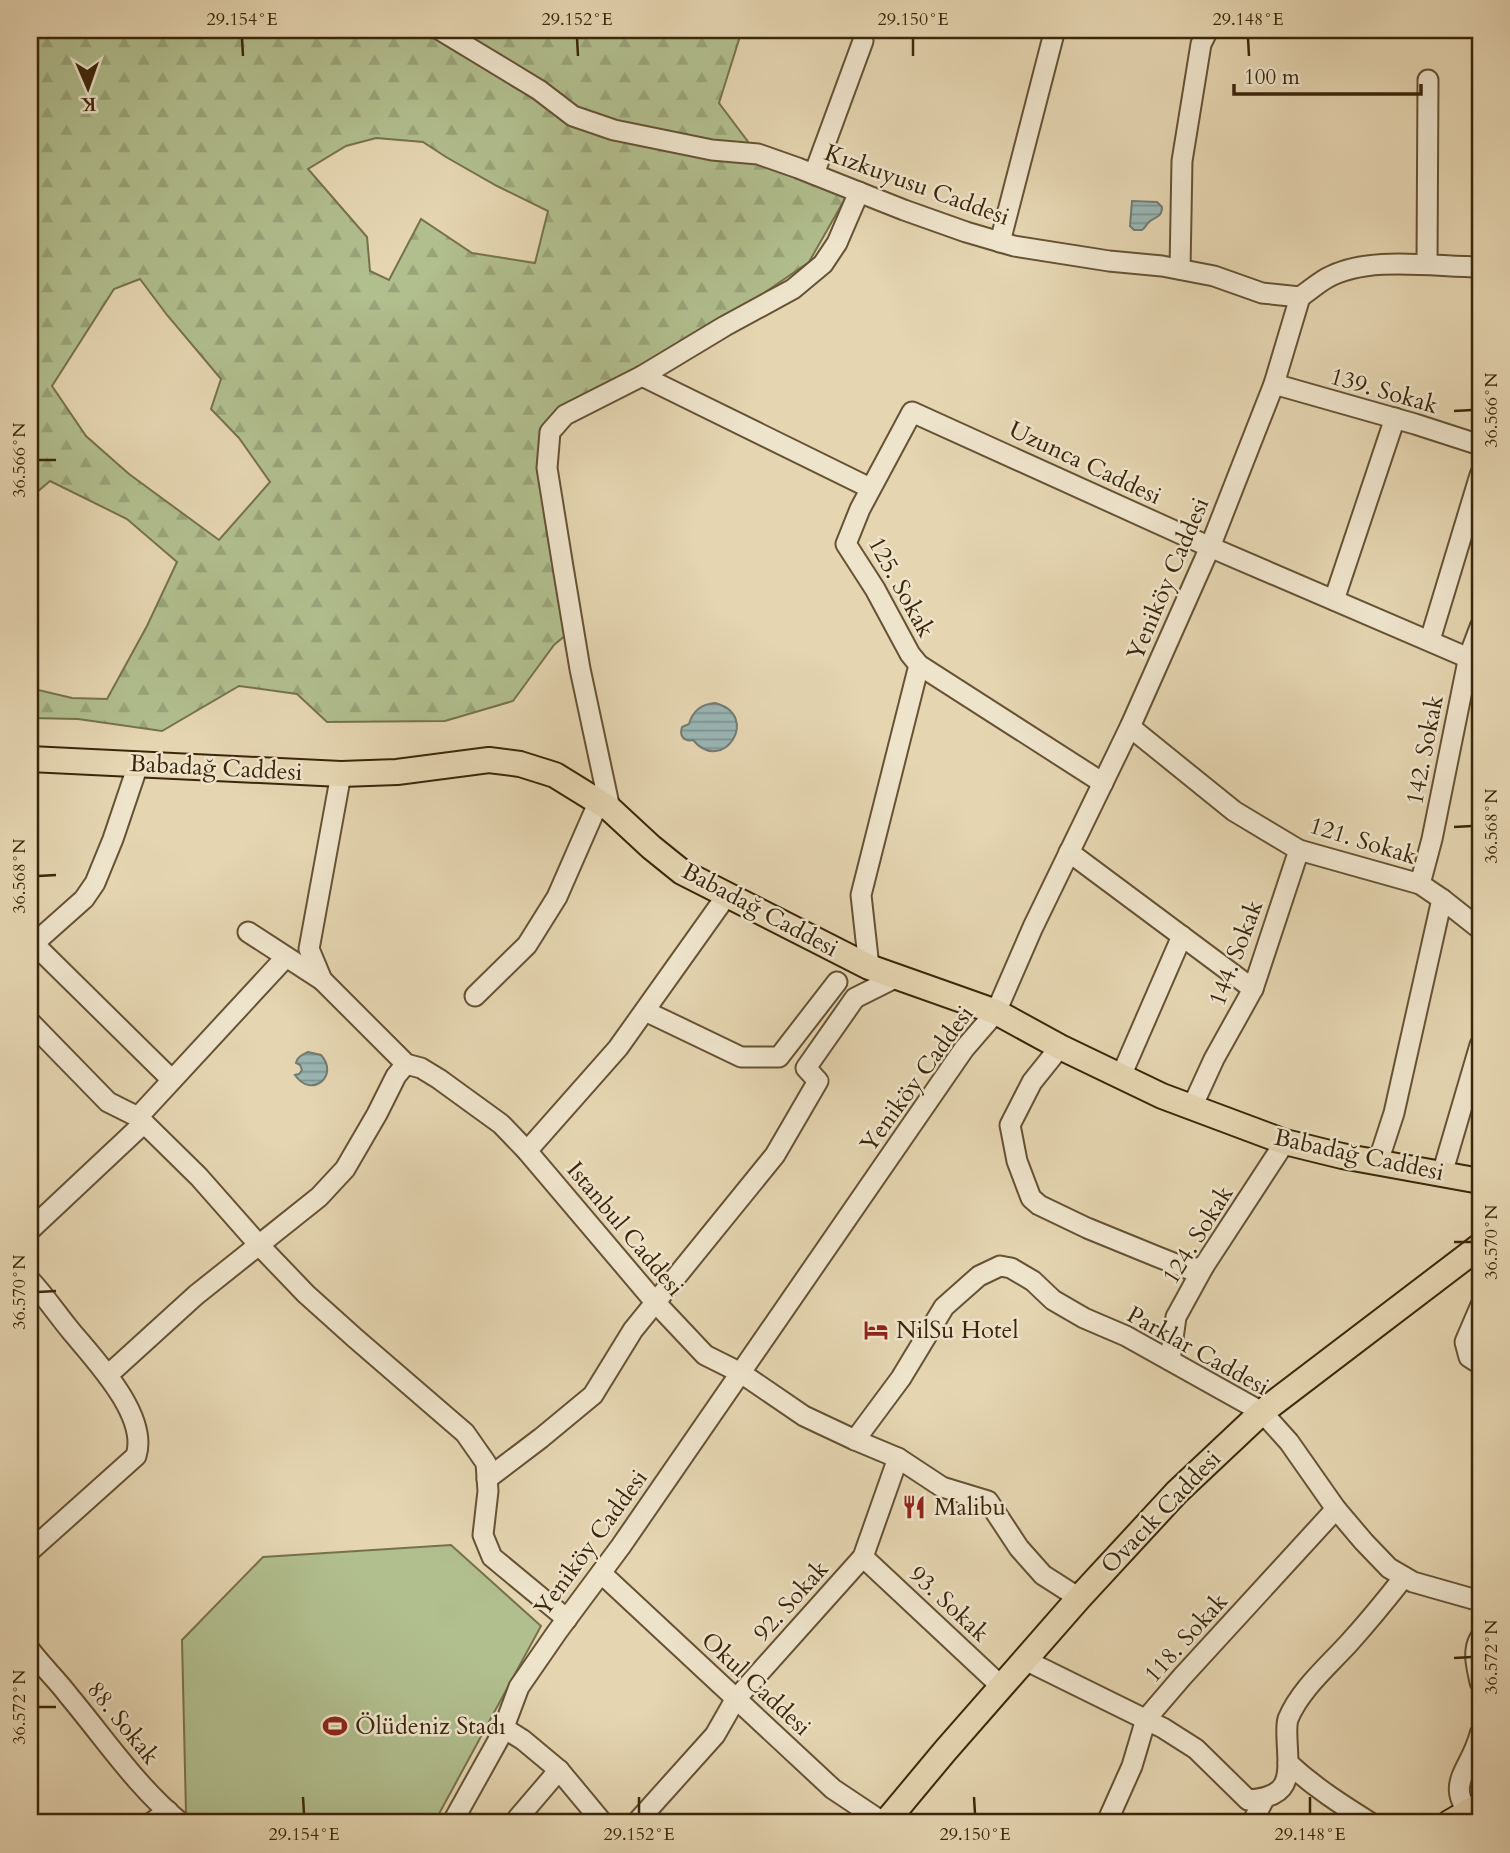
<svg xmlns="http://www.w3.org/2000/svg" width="1510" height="1853" viewBox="0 0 1510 1853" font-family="Cardo,serif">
	<defs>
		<pattern id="forest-firs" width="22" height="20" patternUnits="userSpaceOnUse" patternTransform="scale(1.75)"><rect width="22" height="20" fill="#b1be8e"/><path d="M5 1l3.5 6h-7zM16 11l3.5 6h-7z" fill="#99a379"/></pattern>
		<pattern id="water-rules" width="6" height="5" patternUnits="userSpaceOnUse" patternTransform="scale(1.75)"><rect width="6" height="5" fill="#99b6b5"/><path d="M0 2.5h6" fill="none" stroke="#7e9491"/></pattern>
	</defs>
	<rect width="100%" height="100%" fill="#e5d5b1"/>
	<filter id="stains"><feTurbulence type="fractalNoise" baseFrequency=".00286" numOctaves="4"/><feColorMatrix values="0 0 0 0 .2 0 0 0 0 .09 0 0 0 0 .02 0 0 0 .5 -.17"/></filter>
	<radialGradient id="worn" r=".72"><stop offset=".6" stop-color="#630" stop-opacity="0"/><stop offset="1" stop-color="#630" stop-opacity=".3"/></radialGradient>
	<path fill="url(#forest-firs)" stroke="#76724c" stroke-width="2" fill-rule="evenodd" d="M 30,30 L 742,30 L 719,103 L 764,163 L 846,197 L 809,262 L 764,293 L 719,319 L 550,432 L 573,629 L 554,645 L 513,701 L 445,721 L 327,722 L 297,694 L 239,686 L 162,731 L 78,719 L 30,718 L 30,688 L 72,698 L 107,699 L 147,626 L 177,562 L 127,519 L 50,481 L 30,498 ZM 376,138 L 423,142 L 446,157 L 497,186 L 548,211 L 535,263 L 472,253 L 421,219 L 389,280 L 370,271 L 367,237 L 308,169 L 346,146 ZM 140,279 L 167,315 L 221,379 L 211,409 L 239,438 L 270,482 L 219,540 L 129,474 L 86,436 L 52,386 L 114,289 Z"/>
	<path fill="#b1be8e" stroke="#76724c" stroke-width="2" d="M 451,1545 L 541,1626 L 434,1823 L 202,1823 L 186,1813 L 182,1640 L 263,1557 Z"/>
	<g fill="url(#water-rules)" stroke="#737c71" stroke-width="2">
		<path d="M 1132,201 L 1157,202 L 1162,207 C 1162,219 1154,216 1148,223 C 1146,225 1145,228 1142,230 L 1134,230 L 1130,226 Z"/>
		<path d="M 715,703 C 762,715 723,776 693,740 C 684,742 679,736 682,727 L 689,724 C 693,710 702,704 715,703 Z"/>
		<path d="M 308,1052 L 321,1055 C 340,1076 311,1099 295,1075 L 299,1074 L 302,1070 L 300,1065 L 296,1063 C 297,1057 302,1055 308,1052 Z"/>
	</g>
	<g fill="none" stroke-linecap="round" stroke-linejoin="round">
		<g stroke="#665234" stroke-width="23">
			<g id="minor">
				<path d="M 440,30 L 539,90 L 573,116 L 614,130 L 712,150 L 758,154 L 798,168 L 904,210 L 966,232 L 1014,246 L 1109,261 L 1162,266 L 1214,276 L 1262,293 L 1300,297 C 1309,291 1318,283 1327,278 C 1369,255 1434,267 1480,267"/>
				<path d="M 814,174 L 863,41"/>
				<path d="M 1000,242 L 1053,37"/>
				<path d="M 1427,264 L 1428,80"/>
				<path d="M 1180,269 L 1182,161 L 1201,44 L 1208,30"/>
				<path d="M 642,376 L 870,488"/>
				<path d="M 1274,384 L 1415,424 L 1480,445"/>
				<path d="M 1334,600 L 1395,418"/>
				<path d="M 1430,640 L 1480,475"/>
				<path d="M 1130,727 L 1234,811 L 1299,850 L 1420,884 L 1442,899 L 1480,929"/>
				<path d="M 341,774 L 309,949 L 322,980 L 406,1064 L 421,1068 L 439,1079 L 501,1124 L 527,1151 L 655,1302 L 705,1355 L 741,1373 L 804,1416 L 855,1440 L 898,1458 L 942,1487 L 988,1501 L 1019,1548 L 1043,1575 L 1079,1598"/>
				<path d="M 1103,783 L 919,665 L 910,654 L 875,589 L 846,544 L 860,509 L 912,412 L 1210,547 L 1480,663"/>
				<path d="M 610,809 L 580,669 L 563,567 L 547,468 L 550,432 L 565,415 L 642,376 L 725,326 L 793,289 L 823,264 L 837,243 L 859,192"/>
				<path d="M 1069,852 L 1253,989"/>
				<path d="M 1420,884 L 1432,839 L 1469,656 L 1480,627"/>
				<path d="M 248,932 L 322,980"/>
				<path d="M 34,944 L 172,1080"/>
				<path d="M 30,947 L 84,899 L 95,883 L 113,839 L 138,765"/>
				<path d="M 869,967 L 861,895 L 919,665"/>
				<path d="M 475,996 L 527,945 L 557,897 L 599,801"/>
				<path d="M 645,1011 L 741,1057 L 779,1057 L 837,982"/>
				<path d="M 30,1022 L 108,1102 L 138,1117 L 199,1177 L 259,1245 L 306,1294 L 355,1338 L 465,1433 L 486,1463 L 488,1491 L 483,1535 L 492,1557 L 567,1619"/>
				<path d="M 1060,1047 L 1032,1082 L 1010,1125 L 1017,1161 L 1031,1198 L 1039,1205 L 1087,1228 L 1158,1257 L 1191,1270 L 1204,1266"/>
				<path d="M 1121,1076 L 1182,936"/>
				<path d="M 1192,1107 L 1214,1059 L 1253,989 L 1299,850"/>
				<path d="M 138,1117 L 286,957"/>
				<path d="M 527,1151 L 618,1048 L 727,895"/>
				<path d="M 1378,1162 L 1394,1113 L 1442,899"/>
				<path d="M 1442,1174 L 1480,1045"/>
				<path d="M 30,1230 L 144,1123"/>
				<path d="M 30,1280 C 45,1296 57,1314 71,1331 C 95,1360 149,1416 136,1456 L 30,1551"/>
				<path d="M 1480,1307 L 1465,1342 L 1469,1357 L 1480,1364"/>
				<path d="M 1170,1360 L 1176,1317 L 1204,1266 L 1285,1142"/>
				<path d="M 108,1375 L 196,1295 L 319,1197 L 345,1169 L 377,1114 L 396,1076 L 406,1064"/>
				<path d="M 855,1440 L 901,1378 L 944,1307 L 979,1276 L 1000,1266 L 1011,1268 L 1033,1281 L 1053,1300 L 1084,1318 L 1126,1336 L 1262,1412 L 1289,1442 L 1336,1509 L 1364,1542 L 1389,1568 L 1413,1582 L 1480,1601"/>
				<path d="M 487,1479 L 541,1438 L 593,1395 L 633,1330 L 775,1155 L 818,1081 L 806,1068 L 855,998 L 897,977"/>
				<path d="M 863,1557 L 1002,1687"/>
				<path d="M 601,1573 L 833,1789 L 884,1823"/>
				<path d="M 1480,1638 C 1472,1651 1477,1668 1480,1682"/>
				<path d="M 30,1650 C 42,1666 57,1680 69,1696 C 105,1739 137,1787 181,1823"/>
				<path d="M 1025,1660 L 1163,1728 L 1196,1749 L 1248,1800 C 1292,1797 1289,1777 1287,1740 C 1287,1733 1286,1726 1288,1719 C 1300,1690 1327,1667 1349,1643 C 1368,1622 1386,1600 1404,1577"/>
				<path d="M 504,1728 L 523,1740 L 559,1770 L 603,1823"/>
				<path d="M 1288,1763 C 1314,1787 1342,1805 1371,1823"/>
				<path d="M 1107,1822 L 1132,1766 L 1146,1719 L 1182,1677 L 1336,1509"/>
				<path d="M 151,1823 L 168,1811"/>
				<path d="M 452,1823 L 501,1735 L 519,1687 L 557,1632 L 621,1546 L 964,1049 L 996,1012 L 1033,927 L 1130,727 L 1210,547 L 1274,384 L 1300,297"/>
				<path d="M 516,1823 L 518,1818 L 559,1770"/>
				<path d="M 636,1823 L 715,1735 L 735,1700 L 863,1557 L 898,1458"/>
				<path d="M 1252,1823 L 1264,1799"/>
				<path d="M 1478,1823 C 1440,1785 1470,1773 1480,1734"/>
			</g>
		</g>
		<g stroke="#3b260b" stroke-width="28">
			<g id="major">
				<path d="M 30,759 L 341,774 L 397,772 L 489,760 L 520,764 L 555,775 L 610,809 L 651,847 L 682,872 L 869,967 L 996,1012 L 1060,1047 L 1162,1096 L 1285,1142 L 1342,1156 L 1480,1181"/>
				<path d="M 885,1823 L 945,1751 L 1079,1598 L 1177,1492 L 1262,1412 L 1480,1246"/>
				<path d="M 1449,1823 L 1480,1805"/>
			</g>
		</g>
		<use href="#minor" stroke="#eee4cc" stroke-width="19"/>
		<use href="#major" stroke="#e5d5b1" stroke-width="24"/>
	</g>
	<path fill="none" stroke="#3b260b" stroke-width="2.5" d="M 242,38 L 243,56M 577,38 L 578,56M 913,38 L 913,56M 1248,38 L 1249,56M 1454,411 L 1472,410M 38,460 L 56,460M 1454,827 L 1472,826M 38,876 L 56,875M 1454,1242 L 1472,1242M 38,1292 L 56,1291M 1454,1658 L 1472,1657M 38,1707 L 56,1707M 303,1797 L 304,1814M 639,1797 L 639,1814M 974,1797 L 975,1814M 1310,1797 L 1310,1814"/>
	<defs>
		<g id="hotel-bare" transform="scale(1.89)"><path d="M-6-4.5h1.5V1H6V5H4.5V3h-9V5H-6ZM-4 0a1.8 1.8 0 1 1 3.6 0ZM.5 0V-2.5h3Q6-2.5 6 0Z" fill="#8f2418" stroke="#eee4cc" stroke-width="2.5" paint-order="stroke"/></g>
		<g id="restaurant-bare" transform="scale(1.89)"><path d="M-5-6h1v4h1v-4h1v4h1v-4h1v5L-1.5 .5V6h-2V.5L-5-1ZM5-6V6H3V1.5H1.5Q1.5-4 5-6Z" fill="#8f2418" stroke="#eee4cc" stroke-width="2.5" paint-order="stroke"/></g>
		<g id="stadium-bare" transform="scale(1.89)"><path d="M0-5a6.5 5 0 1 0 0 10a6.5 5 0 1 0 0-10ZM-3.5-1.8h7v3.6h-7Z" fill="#8f2418" stroke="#eee4cc" stroke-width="2.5" paint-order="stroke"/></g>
	</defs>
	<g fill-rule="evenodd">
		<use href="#hotel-bare" x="876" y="1330"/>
		<use href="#restaurant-bare" x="914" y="1507"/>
		<use href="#stadium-bare" x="335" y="1726"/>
	</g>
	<g text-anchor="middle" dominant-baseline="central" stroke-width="5" stroke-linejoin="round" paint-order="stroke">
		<g font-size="24" fill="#3b260b" stroke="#eee4cc">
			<text transform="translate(917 185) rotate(20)">Kızkuyusu Caddesi</text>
			<text transform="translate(1384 391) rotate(16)">139. Sokak</text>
			<text transform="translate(1085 463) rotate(25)">Uzunca Caddesi</text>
			<text transform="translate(1168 579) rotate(-67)">Yeniköy Caddesi</text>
			<text transform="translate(901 587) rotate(61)">125. Sokak</text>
			<text transform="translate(1425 750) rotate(-79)">142. Sokak</text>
			<text transform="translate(216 768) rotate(3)">Babadağ Caddesi</text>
			<text transform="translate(1363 841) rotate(17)">121. Sokak</text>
			<text transform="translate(760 910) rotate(28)">Babadağ Caddesi</text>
			<text transform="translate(1236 953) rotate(-69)">144. Sokak</text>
			<text transform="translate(917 1079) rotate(-54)">Yeniköy Caddesi</text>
			<text transform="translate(1359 1155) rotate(12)">Babadağ Caddesi</text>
			<text transform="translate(625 1229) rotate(50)">Istanbul Caddesi</text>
			<text transform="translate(1198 1235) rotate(-58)">124. Sokak</text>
			<text transform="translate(1198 1351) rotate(29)">Parklar Caddesi</text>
			<text transform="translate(1161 1512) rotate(-46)">Ovacık Caddesi</text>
			<text transform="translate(591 1543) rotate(-54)">Yeniköy Caddesi</text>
			<text transform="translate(791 1601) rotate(-48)">92. Sokak</text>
			<text transform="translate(949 1604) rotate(43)">93. Sokak</text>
			<text transform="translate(1186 1638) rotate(-48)">118. Sokak</text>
			<text transform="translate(756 1684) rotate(43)">Okul Caddesi</text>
			<text transform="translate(123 1723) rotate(51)">88. Sokak</text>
		</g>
		<g font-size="24" fill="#3b260b" stroke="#eee4cc" text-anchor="start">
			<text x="896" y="1330">NilSu Hotel</text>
			<text x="934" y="1507">Malibu</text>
			<text x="355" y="1726">Ölüdeniz Stadı</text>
		</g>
	</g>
	<rect width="1510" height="1853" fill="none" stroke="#e5d5b1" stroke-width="77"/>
	<g transform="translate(88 88) rotate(178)" stroke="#eee4cc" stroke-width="5" paint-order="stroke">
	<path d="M0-5L12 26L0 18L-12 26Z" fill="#3b260b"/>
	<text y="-10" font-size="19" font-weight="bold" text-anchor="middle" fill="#3b260b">K</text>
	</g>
	<path d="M1234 84v10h187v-10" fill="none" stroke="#3b260b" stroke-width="3.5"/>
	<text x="1244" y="84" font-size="21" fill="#3b260b" stroke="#eee4cc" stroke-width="5" paint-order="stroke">100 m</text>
	<rect x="38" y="38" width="1434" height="1776" fill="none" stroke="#3b260b" stroke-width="2.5"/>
	<g font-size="18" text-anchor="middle" fill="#3b260b">
		<text x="242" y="25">29.154°E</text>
		<text x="577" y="25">29.152°E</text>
		<text x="913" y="25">29.150°E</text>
		<text x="1248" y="25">29.148°E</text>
		<text transform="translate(1491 410) rotate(-90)" y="6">36.566°N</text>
		<text transform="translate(19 460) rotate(-90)" y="6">36.566°N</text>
		<text transform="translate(1491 826) rotate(-90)" y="6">36.568°N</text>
		<text transform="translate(19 876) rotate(-90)" y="6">36.568°N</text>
		<text transform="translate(1491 1242) rotate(-90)" y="6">36.570°N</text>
		<text transform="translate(19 1292) rotate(-90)" y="6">36.570°N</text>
		<text transform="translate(1491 1657) rotate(-90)" y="6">36.572°N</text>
		<text transform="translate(19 1707) rotate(-90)" y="6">36.572°N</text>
		<text x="304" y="1840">29.154°E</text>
		<text x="639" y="1840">29.152°E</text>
		<text x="975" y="1840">29.150°E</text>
		<text x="1310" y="1840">29.148°E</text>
	</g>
	<rect width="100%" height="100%" filter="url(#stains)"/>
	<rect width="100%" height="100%" fill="url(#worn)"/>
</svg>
